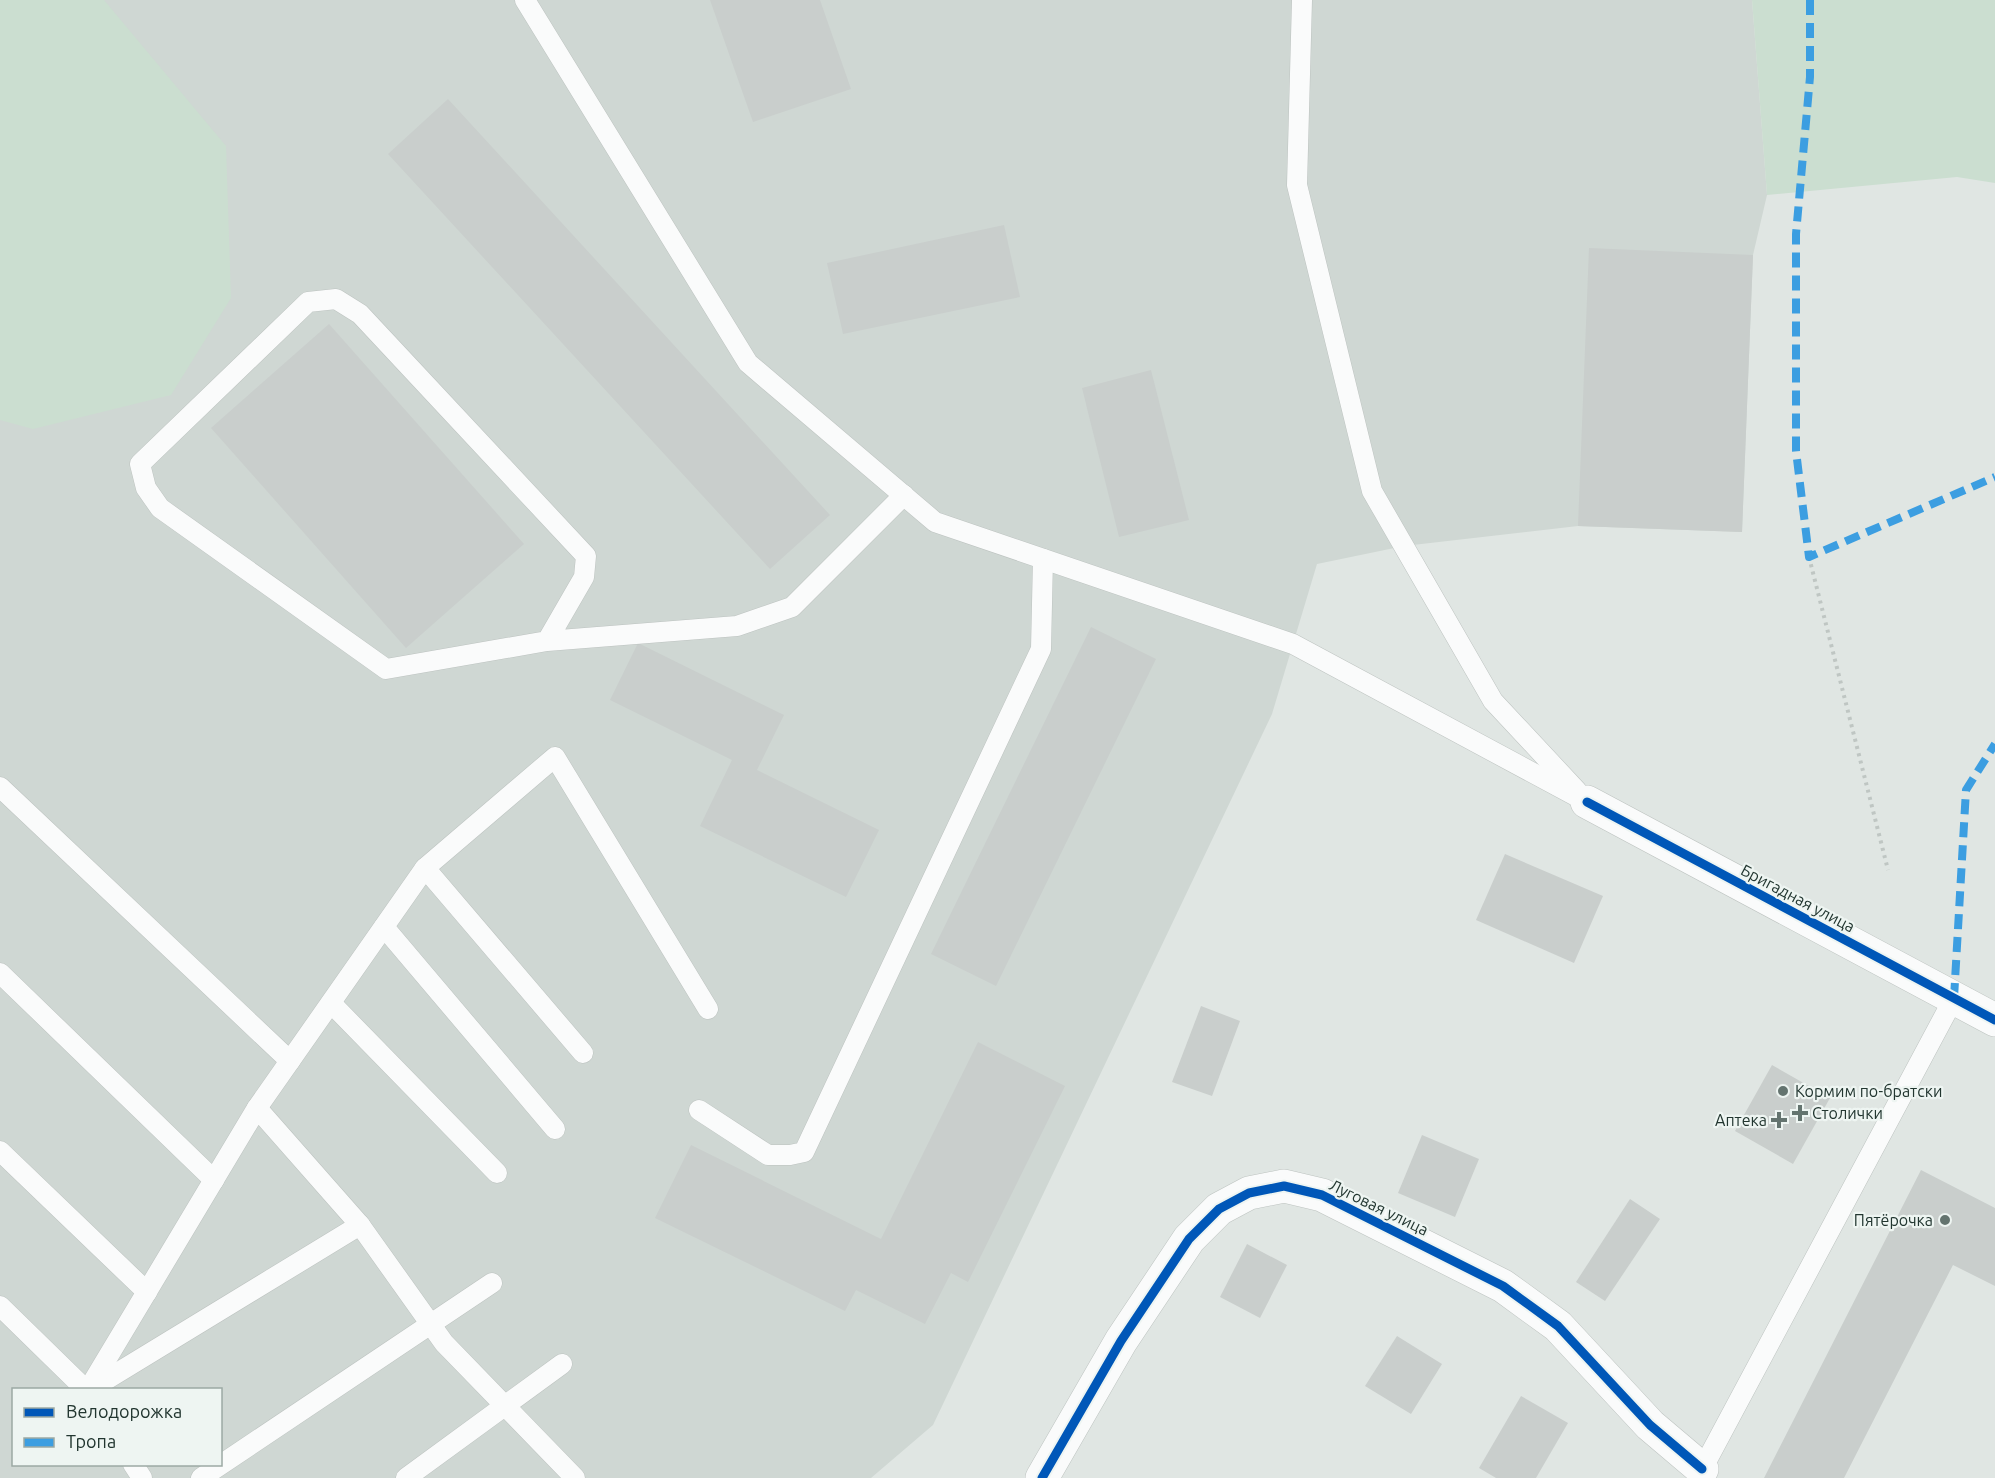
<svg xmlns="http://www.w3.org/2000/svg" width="1995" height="1478" viewBox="0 0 1995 1478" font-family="Ubuntu,sans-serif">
	<rect width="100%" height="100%" fill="#e0e6e3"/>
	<path fill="#cfd7d3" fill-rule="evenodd" d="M 0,0 L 1752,0 L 1767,195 L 1753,255 L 1742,532 L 1578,526 L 1404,546 L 1317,564 L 1272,714 L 933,1425 L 871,1478 L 0,1478 ZM 14,1390 L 220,1390 L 220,1464 L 14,1464 Z"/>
	<g fill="#cbded0">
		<path d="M 0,0 L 104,0 L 226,146 L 231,298 L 171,395 L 33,429 L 0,420 Z"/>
		<path d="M 1752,0 L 1995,0 L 1995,183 L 1957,177 L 1767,195 Z"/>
	</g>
	<g fill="#c9cecc">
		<path d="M 710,0 L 820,0 L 851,89 L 753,122 Z"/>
		<path d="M 448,99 L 830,515 L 770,569 L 388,154 Z"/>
		<path d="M 1004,225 L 1020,297 L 843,334 L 827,263 Z"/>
		<path d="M 1589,248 L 1753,255 L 1742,532 L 1578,526 Z"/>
		<path d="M 329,324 L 524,544 L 406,648 L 211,428 Z"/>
		<path d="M 1151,370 L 1189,520 L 1119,537 L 1082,388 Z"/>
		<path d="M 1091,627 L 1156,659 L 996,986 L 931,954 Z"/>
		<path d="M 638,643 L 784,715 L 757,770 L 879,830 L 846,897 L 700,826 L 732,760 L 610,700 Z"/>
		<path d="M 1505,854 L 1603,896 L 1574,963 L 1476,920 Z"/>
		<path d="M 1201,1006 L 1240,1021 L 1212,1096 L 1172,1082 Z"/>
		<path d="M 978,1042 L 1065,1086 L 968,1282 L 951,1273 L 925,1324 L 856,1290 L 845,1311 L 655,1218 L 691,1145 L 881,1239 Z"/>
		<path d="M 1772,1065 L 1830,1098 L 1793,1164 L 1735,1131 Z"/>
		<path d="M 1422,1135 L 1479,1159 L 1455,1217 L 1398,1193 Z"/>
		<path d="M 1921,1170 L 1995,1208 L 1995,1286 L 1953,1265 L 1844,1478 L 1764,1478 Z"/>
		<path d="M 1630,1199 L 1660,1219 L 1605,1301 L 1576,1282 Z"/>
		<path d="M 1247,1244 L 1287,1265 L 1260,1318 L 1220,1297 Z"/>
		<path d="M 1397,1336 L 1442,1364 L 1411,1414 L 1365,1386 Z"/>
		<path d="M 1521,1396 L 1568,1423 L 1536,1478 L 1496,1478 L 1479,1468 Z"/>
	</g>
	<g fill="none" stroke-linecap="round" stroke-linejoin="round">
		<g stroke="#bdc3c0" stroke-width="21">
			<g id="service">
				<path d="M 525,0 L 748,363 L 935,522 L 1293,644 L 1587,802"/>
				<path d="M 1302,0 L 1297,185 L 1372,491 L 1493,701 L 1577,791"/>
				<path d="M 547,641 L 584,577 L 586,556 L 360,314 L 336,299 L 308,302 L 140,464 L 146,488 L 160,508 L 386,669 L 547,641 L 737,626 L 792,607 L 904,495"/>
				<path d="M 0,787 L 290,1061"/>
				<path d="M 425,868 L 583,1053"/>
				<path d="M 384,927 L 555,1129"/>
				<path d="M 0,973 L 214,1180"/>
				<path d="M 331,1003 L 497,1173"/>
				<path d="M 257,1108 L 425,868 L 555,757 L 708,1009"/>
				<path d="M 699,1110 L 768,1155 L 790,1155 L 804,1152 L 1041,649 L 1043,559"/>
				<path d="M 0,1151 L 147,1292"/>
				<path d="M 0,1306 L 86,1390"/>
				<path d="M 91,1389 L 360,1225"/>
				<path d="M 88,1390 L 257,1108 L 360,1225 L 444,1343 L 575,1478"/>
				<path d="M 133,1464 L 142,1478"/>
				<path d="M 1698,1477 L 1954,998"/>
				<path d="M 201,1478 L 492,1283"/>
				<path d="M 406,1478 L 562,1364"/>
			</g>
		</g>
		<g stroke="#bdc3c0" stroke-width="34">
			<g id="minor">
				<path d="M 1587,802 L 1995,1020"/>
				<path d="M 1042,1478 L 1121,1341 L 1189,1239 L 1219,1209 L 1249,1193 L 1284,1186 L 1322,1195 L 1503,1286 L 1558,1326 L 1650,1425 L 1702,1469"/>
			</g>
		</g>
		<path stroke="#bfc6c3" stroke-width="4" stroke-dasharray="3 4.5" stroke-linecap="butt" d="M 1809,557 L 1888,870"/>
		<use href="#service" stroke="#fafbfb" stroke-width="20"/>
		<use href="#minor" stroke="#fafbfb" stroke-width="33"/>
		<g stroke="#3c9ee1" stroke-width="8" stroke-dasharray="15 8" stroke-linecap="butt">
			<path d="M 1810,0 L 1810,77 L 1796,234 L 1796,451 L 1809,557 L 1995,477"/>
			<path d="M 1954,998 L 1966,790 L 1995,744"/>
		</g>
		<g stroke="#eef5f2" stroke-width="13">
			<g id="cycleway">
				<path d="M 1587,802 L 1995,1020"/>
				<path d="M 1042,1478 L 1121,1341 L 1189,1239 L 1219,1209 L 1249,1193 L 1284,1186 L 1322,1195 L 1503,1286 L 1558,1326 L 1650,1425 L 1702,1469"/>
			</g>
		</g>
		<use href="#cycleway" stroke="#0057b8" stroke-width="9"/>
	</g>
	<g fill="#64746f" stroke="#eef5f2" stroke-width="2">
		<circle cx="1783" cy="1091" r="6"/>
		<path d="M1797 1104h6v6h6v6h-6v6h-6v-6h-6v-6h6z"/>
		<path d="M1776 1111h6v6h6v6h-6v6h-6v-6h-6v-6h6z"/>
		<circle cx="1945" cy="1220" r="6"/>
	</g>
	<g text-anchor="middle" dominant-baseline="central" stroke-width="4.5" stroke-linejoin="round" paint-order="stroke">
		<g font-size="16" fill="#223630" stroke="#eef5f2">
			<text transform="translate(1798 898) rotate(28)">Бригадная улица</text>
			<text transform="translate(1379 1207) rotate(26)">Луговая улица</text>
		</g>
		<g font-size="16" fill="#223630" stroke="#eef5f2" text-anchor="start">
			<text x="1795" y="1091">Кормим по-братски</text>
			<text x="1812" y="1113">Столички</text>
			<text x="1767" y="1120" text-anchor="end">Аптека</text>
			<text x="1933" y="1220" text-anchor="end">Пятёрочка</text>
		</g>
	</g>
	<rect x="12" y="1388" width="210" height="78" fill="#eef5f2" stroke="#9ca9a4" stroke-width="1.5"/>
	<rect x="24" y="1408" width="30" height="9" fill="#0057b8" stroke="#9ca9a4" stroke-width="1.5"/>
	<text x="66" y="1418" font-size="18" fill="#223630">Велодорожка</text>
	<rect x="24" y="1438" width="30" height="9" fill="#3c9ee1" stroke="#9ca9a4" stroke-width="1.5"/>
	<text x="66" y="1448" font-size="18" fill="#223630">Тропа</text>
</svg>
